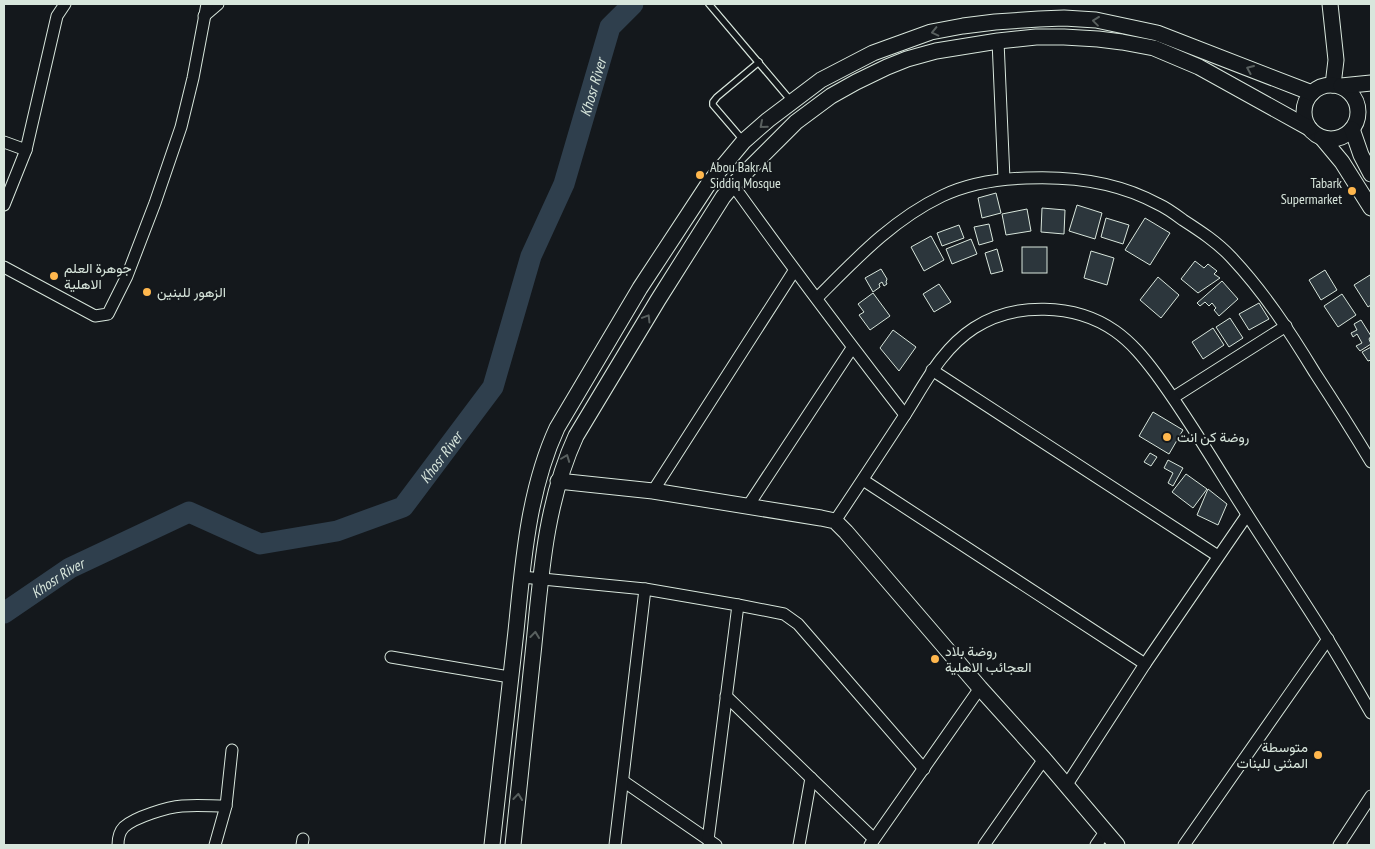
<svg xmlns="http://www.w3.org/2000/svg" width="1375" height="849" viewBox="0 0 1375 849" font-family="'PT Sans Narrow',Vazirmatn,sans-serif">
	<rect width="100%" height="100%" fill="#14181c"/>
	<g fill="none" stroke-linecap="round" stroke-linejoin="round">
		<path stroke="#2f3f4d" stroke-width="21" id="s1" d="M 4,613 L 70,568 L 189,512 L 260,544 L 337,531 L 403,507 L 493,387 L 531,256 L 564,184 L 610,27 L 633,4"/>
	</g>
	<g fill="#2c363c" stroke="#d8e6dc">
		<path d="M 996,193 L 1001,213 L 982,218 L 978,198 Z"/>
		<path d="M 1077,205 L 1102,213 L 1095,239 L 1069,231 Z"/>
		<path d="M 1042,208 L 1065,210 L 1064,234 L 1041,232 Z"/>
		<path d="M 1027,209 L 1031,231 L 1006,235 L 1002,214 Z"/>
		<path d="M 1106,218 L 1129,225 L 1123,244 L 1101,237 Z"/>
		<path d="M 1145,218 L 1170,233 L 1150,265 L 1125,250 Z"/>
		<path d="M 989,224 L 993,241 L 979,245 L 974,227 Z"/>
		<path d="M 959,225 L 964,238 L 942,246 L 937,233 Z"/>
		<path d="M 931,236 L 944,260 L 924,271 L 911,247 Z"/>
		<path d="M 971,239 L 977,254 L 952,264 L 946,249 Z"/>
		<rect x="1022" y="247" width="25" height="26"/>
		<path d="M 997,249 L 1003,271 L 991,274 L 985,253 Z"/>
		<path d="M 1091,251 L 1114,258 L 1107,285 L 1084,278 Z"/>
		<path d="M 1195,261 L 1204,268 L 1208,264 L 1217,271 L 1214,274 L 1220,278 L 1198,293 L 1181,279 Z"/>
		<path d="M 881,269 L 887,279 L 886,282 L 887,284 L 884,286 L 882,282 L 879,284 L 880,287 L 873,292 L 865,278 Z"/>
		<path d="M 1325,270 L 1337,290 L 1321,300 L 1309,280 Z"/>
		<path d="M 1370,275 L 1371,277 L 1371,305 L 1368,307 L 1354,285 Z"/>
		<path d="M 1158,277 L 1179,295 L 1161,318 L 1140,300 Z"/>
		<path d="M 1222,281 L 1238,299 L 1219,316 L 1214,310 L 1216,308 L 1212,303 L 1209,306 L 1205,302 L 1200,306 L 1197,303 Z"/>
		<path d="M 939,284 L 951,302 L 934,312 L 923,294 Z"/>
		<path d="M 873,293 L 890,316 L 870,330 L 859,315 L 864,312 L 858,304 Z"/>
		<path d="M 1342,294 L 1356,315 L 1338,327 L 1324,306 Z"/>
		<path d="M 1259,303 L 1269,319 L 1249,330 L 1239,314 Z"/>
		<path d="M 1230,318 L 1243,338 L 1229,347 L 1216,327 Z"/>
		<path d="M 1361,320 L 1371,336 L 1369,339 L 1371,344 L 1360,351 L 1356,346 L 1362,343 L 1357,334 L 1353,337 L 1351,333 L 1357,330 L 1354,324 Z"/>
		<path d="M 1213,328 L 1224,345 L 1203,359 L 1192,342 Z"/>
		<path d="M 893,330 L 916,347 L 899,371 L 880,348 Z"/>
		<path d="M 1371,347 L 1371,360 L 1368,361 L 1362,352 Z"/>
		<path d="M 1153,412 L 1183,430 L 1169,454 L 1139,436 Z"/>
		<path d="M 1150,453 L 1157,457 L 1151,466 L 1144,462 Z"/>
		<path d="M 1168,460 L 1183,468 L 1173,486 L 1168,483 L 1173,473 L 1164,468 Z"/>
		<path d="M 1186,474 L 1207,489 L 1193,508 L 1172,492 Z"/>
		<path d="M 1208,489 L 1227,504 L 1218,525 L 1197,515 Z"/>
	</g>
	<g fill="none" stroke-linecap="round" stroke-linejoin="round">
		<g stroke="#d8e6dc" stroke-width="8">
			<g id="lane">
				<path d="M 709,4 L 792,102"/>
				<path d="M 743,140 L 713,105 L 713,102 L 717,97 L 759,62"/>
			</g>
		</g>
		<g stroke="#d8e6dc" stroke-width="13">
			<g id="street">
				<path d="M 204,16 L 218,4"/>
				<path d="M 998,41 L 1004,179"/>
				<path d="M 4,142 L 26,150"/>
				<path d="M 733,185 C 789,263 846,339 905,415"/>
				<path d="M 4,205 L 26,150 L 57,16 L 65,4"/>
				<path d="M 4,267 L 95,316 L 108,314 L 127,276 L 155,203 L 181,127 L 193,78 L 207,4"/>
				<path d="M 817,298 C 855,260 892,220 942,196 C 969,183 997,179 1026,178 C 1071,176 1118,182 1158,204 C 1167,208 1175,214 1183,220 C 1200,231 1217,242 1231,257 C 1264,292 1290,332 1315,373 C 1334,402 1353,432 1371,462"/>
				<path d="M 932,370 L 1218,556"/>
				<path d="M 1174,397 L 1286,326"/>
				<path d="M 863,480 L 1145,664"/>
				<path d="M 653,491 L 794,271"/>
				<path d="M 748,506 L 852,348"/>
				<path d="M 835,521 C 858,487 880,453 903,418 C 924,386 940,350 974,328 C 1014,302 1075,303 1115,331 C 1132,343 1144,358 1156,374 C 1184,412 1208,452 1233,492 C 1264,542 1297,590 1328,640 C 1343,664 1357,689 1371,713"/>
				<path d="M 522,577 L 645,589 L 738,605 L 784,614 L 798,624 L 924,769"/>
				<path d="M 391,657 L 510,677"/>
				<path d="M 726,696 L 874,839"/>
				<path d="M 623,781 L 716,845"/>
				<path d="M 1066,786 L 1145,664 L 1247,515"/>
				<path d="M 708,840 L 738,605"/>
				<path d="M 118,845 C 118,839 119,832 124,827 C 135,817 168,807 182,806 C 197,805 211,806 226,806"/>
				<path d="M 215,845 L 226,806 L 232,750"/>
				<path d="M 302,845 L 303,839"/>
				<path d="M 615,845 L 645,589"/>
				<path d="M 799,845 L 811,778"/>
				<path d="M 870,845 L 980,688"/>
				<path d="M 984,845 L 1044,759"/>
				<path d="M 1096,845 L 1105,832"/>
				<path d="M 1184,845 L 1328,639"/>
				<path d="M 1339,845 L 1371,796"/>
			</g>
		</g>
		<g stroke="#d8e6dc" stroke-width="17">
			<g id="secondary">
				<path d="M 1330,4 L 1336,60 L 1333,85"/>
				<circle cx="1331" cy="112" r="27"/>
				<path d="M 1341,86 L 1371,83"/>
				<path d="M 1352,129 L 1361,155 L 1371,174"/>
				<path d="M 1322,138 L 1342,162 L 1371,208"/>
				<path d="M 558,481 L 653,491 L 821,518 L 835,521 L 846,532 L 980,688 L 1044,759 L 1117,845"/>
				<path d="M 492,845 C 500,774 508,702 516,631 C 523,563 528,491 557,428 L 640,288 L 709,183 L 744,141 L 768,120 L 821,80 L 873,53 L 931,32 L 963,26 L 995,22 L 1039,19 L 1064,18 L 1096,20 L 1157,33 L 1312,93"/>
				<path d="M 513,845 C 520,778 527,711 534,644 C 541,573 546,501 576,436 L 658,300 L 723,197 L 733,185 L 796,122 L 831,96 L 856,82 L 887,67 L 907,59 L 936,51 L 998,41 L 1036,37 L 1064,37 L 1098,39 L 1122,42 L 1154,48 L 1199,67 L 1309,128"/>
			</g>
		</g>
		<use href="#lane" stroke="#14181c" stroke-width="5.5"/>
		<use href="#street" stroke="#14181c" stroke-width="11"/>
		<use href="#secondary" stroke="#14181c" stroke-width="15"/>
	</g>
	<defs><path id="oneway-chevron" d="M-2-3.5L2.5 0L-2 3.5" fill="none" stroke-width="1.6" stroke-linecap="round" stroke-linejoin="round" transform="scale(1.25)"/></defs>
	<g stroke="#59605f">
		<use href="#oneway-chevron" transform="translate(1096 21) rotate(-173)"/>
		<use href="#oneway-chevron" transform="translate(935 32) rotate(167)"/>
		<use href="#oneway-chevron" transform="translate(1250 69) rotate(-157)"/>
		<use href="#oneway-chevron" transform="translate(763 125) rotate(139)"/>
		<use href="#oneway-chevron" transform="translate(647 318) rotate(-59)"/>
		<use href="#oneway-chevron" transform="translate(566 458) rotate(-69)"/>
		<use href="#oneway-chevron" transform="translate(535 635) rotate(-84)"/>
		<use href="#oneway-chevron" transform="translate(518 797) rotate(-84)"/>
	</g>
	<g fill="#ffb74d" stroke="#14181c" stroke-width="2">
		<circle cx="700" cy="175" r="5"/>
		<circle cx="1352" cy="191" r="5"/>
		<circle cx="54" cy="276" r="5"/>
		<circle cx="147" cy="292" r="5"/>
		<circle cx="1167" cy="437" r="5"/>
		<circle cx="935" cy="659" r="5"/>
		<circle cx="1318" cy="755" r="5"/>
	</g>
	<g text-anchor="middle" dominant-baseline="central" stroke-width="4" stroke-linejoin="round" paint-order="stroke">
		<g font-size="14" fill="#d8e6dc" stroke="#14181c" text-anchor="start">
			<text x="710" y="167">Abou Bakr Al<tspan x="710" dy="16">Siddiq Mosque</tspan></text>
			<text x="1342" y="183" text-anchor="end">Tabark<tspan x="1342" dy="16">Supermarket</tspan></text>
			<text x="64" y="268">جوهرة العلم<tspan x="64" dy="16">الاهلية</tspan></text>
			<text x="157" y="292">الزهور للبنين</text>
			<text x="1177" y="437">روضة كن انت</text>
			<text x="945" y="651">روضة بلاد<tspan x="945" dy="16">العجائب الاهلية</tspan></text>
			<text x="1308" y="747" text-anchor="end">متوسطة<tspan x="1308" dy="16">المثنى للبنات</tspan></text>
		</g>
		<g font-size="15" font-style="italic" fill="#d8e6dc" stroke="#14181c">
			<text stroke="none"><textPath href="#s1" startOffset="904">Khosr River</textPath></text>
			<text stroke="none"><textPath href="#s1" startOffset="500">Khosr River</textPath></text>
			<text stroke="none"><textPath href="#s1" startOffset="64">Khosr River</textPath></text>
		</g>
	</g>
	<rect width="1375" height="849" fill="none" stroke="#d8e6dc" stroke-width="10"/>
</svg>
